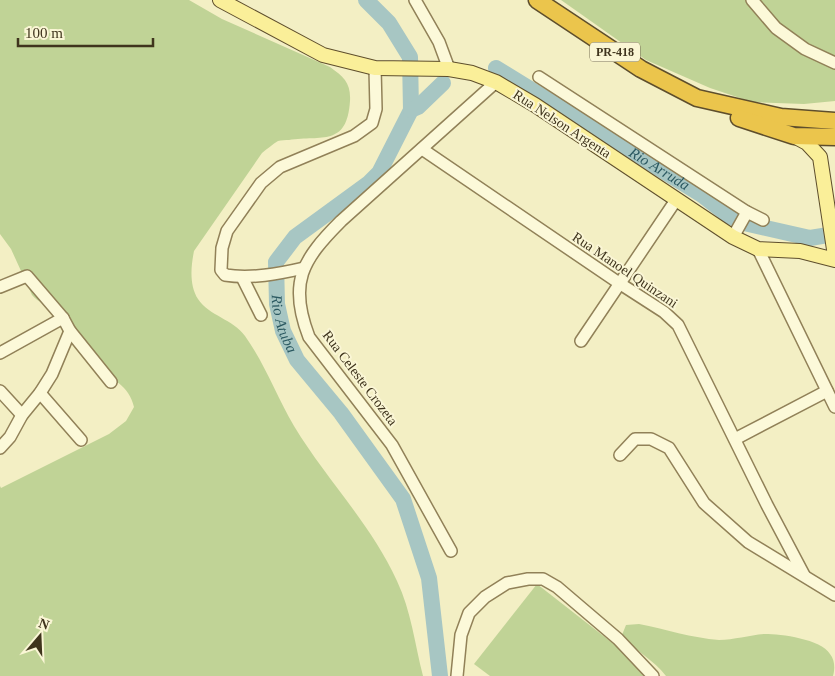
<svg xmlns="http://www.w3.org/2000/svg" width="835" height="676" viewBox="0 0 835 676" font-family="Georgia,serif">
	<rect width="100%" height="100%" fill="#f3efc4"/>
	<g fill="#c0d396">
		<path d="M 0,0 L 189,0 L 222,19 L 330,67 C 344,77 351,83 350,101 C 347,147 322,135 289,140 C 286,140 281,140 278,141 C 273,144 267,149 262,153 L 194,251 C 191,266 189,285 198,299 C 209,316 233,319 245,336 C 265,364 277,397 294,426 C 326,479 371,524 397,581 C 411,610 415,645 423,676 L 0,676 L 0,486 L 1,488 L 109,434 L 126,421 L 134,407 C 129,385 112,380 97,366 C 80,350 69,328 53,312 C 47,305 38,302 32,295 L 11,249 L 0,234 Z"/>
		<path d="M 561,0 L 835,0 L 835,101 L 804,104 L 752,102 L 710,88 L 646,60 Z"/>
		<path d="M 537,584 L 647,670 L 643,676 L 490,676 L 474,664 Z"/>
		<path d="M 639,624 C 665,629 692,638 719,640 C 734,640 750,635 765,634 C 781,634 821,639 830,654 C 835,660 835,669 833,676 L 666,676 C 654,660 635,651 622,635 L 626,625 Z"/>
	</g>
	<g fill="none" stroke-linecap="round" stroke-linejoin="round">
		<g stroke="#a7c6c3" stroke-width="16">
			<path id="s1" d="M 366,0 L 389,23 L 410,57 L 411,110 L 379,173 L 369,183 L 295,237 L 276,262 L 277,304 L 283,331 L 297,360 L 341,413 L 403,499 L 429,578 L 440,676"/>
			<path id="s2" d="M 496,68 L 702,195 L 729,216 L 744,223 L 810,238 L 835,234"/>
			<path d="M 411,110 L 418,107 L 443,83"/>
		</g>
		<g stroke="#918158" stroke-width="14">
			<g id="minor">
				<path d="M 415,0 L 439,42 L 449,69"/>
				<path d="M 752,0 L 776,28 L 805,49 L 835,63"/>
				<path d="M 539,77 L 747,212"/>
				<path d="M 422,149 L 619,283 L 664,312 L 678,325 L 767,505 L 804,575"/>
				<path d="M 733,237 L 747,212 L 763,220"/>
				<path d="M 758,249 L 835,407"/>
				<path d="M 304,268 C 278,274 251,279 225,275 L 221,270 L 222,248 L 227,231 L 261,183 L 280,167 L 354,136 L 372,123 L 376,109 L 375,68"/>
				<path d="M 242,277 L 261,315"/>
				<path d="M 0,287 L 27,276 L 63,318 L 70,331 L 111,382"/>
				<path d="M 581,341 L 676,200"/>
				<path d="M 0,353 L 63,318"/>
				<path d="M 0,391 L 22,415"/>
				<path d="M 40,393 L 81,440"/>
				<path d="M 735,439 L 827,391"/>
				<path d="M 0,448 L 10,437 L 22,415 L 40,393 L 52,374 L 70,331"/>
				<path d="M 620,455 L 635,439 L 651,439 L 669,448 L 704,503 L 748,542 L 835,595"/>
				<path d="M 451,551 L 392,445 L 309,337 C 288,283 302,260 341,221 L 496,82"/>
				<path d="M 457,676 L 461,635 L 469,613 L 485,597 L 507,583 L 528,579 L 543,579 L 557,587 L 618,639 L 653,676"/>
			</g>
		</g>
		<g stroke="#5e4e2c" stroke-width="16">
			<g id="major">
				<path d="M 220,0 L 323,55 L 375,68 L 449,69 L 472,73 L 496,82 L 535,105 L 733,237 L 758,249 L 800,251 L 835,260"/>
				<path d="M 794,136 L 807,143 L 820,157 L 835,256"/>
			</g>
		</g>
		<g stroke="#5e4e2c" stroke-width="19">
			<g id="highway">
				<path d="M 537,0 L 641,69 L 697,98 L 781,117 L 835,121"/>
				<path d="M 739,118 L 794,136 L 835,137"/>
			</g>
		</g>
		<use href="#minor" stroke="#fcf9d9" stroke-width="11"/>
		<use href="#major" stroke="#faef99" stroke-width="14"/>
		<use href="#highway" stroke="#ebc54c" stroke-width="16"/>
	</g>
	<g text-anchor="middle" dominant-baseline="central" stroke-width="4" stroke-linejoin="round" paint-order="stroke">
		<rect fill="#faf6d5" stroke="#776e54" stroke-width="1" x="590" y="42.5" width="50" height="19" rx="4"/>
		<g font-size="12" font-weight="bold" fill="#3f341d">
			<text x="615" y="52">PR-418</text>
		</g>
		<g font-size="14" fill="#3f341d" stroke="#faf6d5">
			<text transform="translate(562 124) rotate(33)">Rua Nelson Argenta</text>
			<text transform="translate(625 270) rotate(34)">Rua Manoel Quinzani</text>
			<text transform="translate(360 378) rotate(53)">Rua Celeste Crozeta</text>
		</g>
		<g font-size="15" font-style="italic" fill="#2b5961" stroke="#faf6d5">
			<text stroke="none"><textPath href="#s2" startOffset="192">Rio Arruda</textPath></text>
			<text stroke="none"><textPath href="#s1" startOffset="396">Rio Atuba</textPath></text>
		</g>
	</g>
	<g transform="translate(40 636) rotate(19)" stroke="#faf6d5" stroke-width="4" paint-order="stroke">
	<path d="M0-4L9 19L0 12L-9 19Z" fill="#3f341d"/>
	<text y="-8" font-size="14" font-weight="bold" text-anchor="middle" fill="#3f341d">N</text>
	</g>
	<path d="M18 38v8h135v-8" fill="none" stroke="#3f341d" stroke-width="2.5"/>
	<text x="25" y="38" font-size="15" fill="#3f341d" stroke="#faf6d5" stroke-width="4" paint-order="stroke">100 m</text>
</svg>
